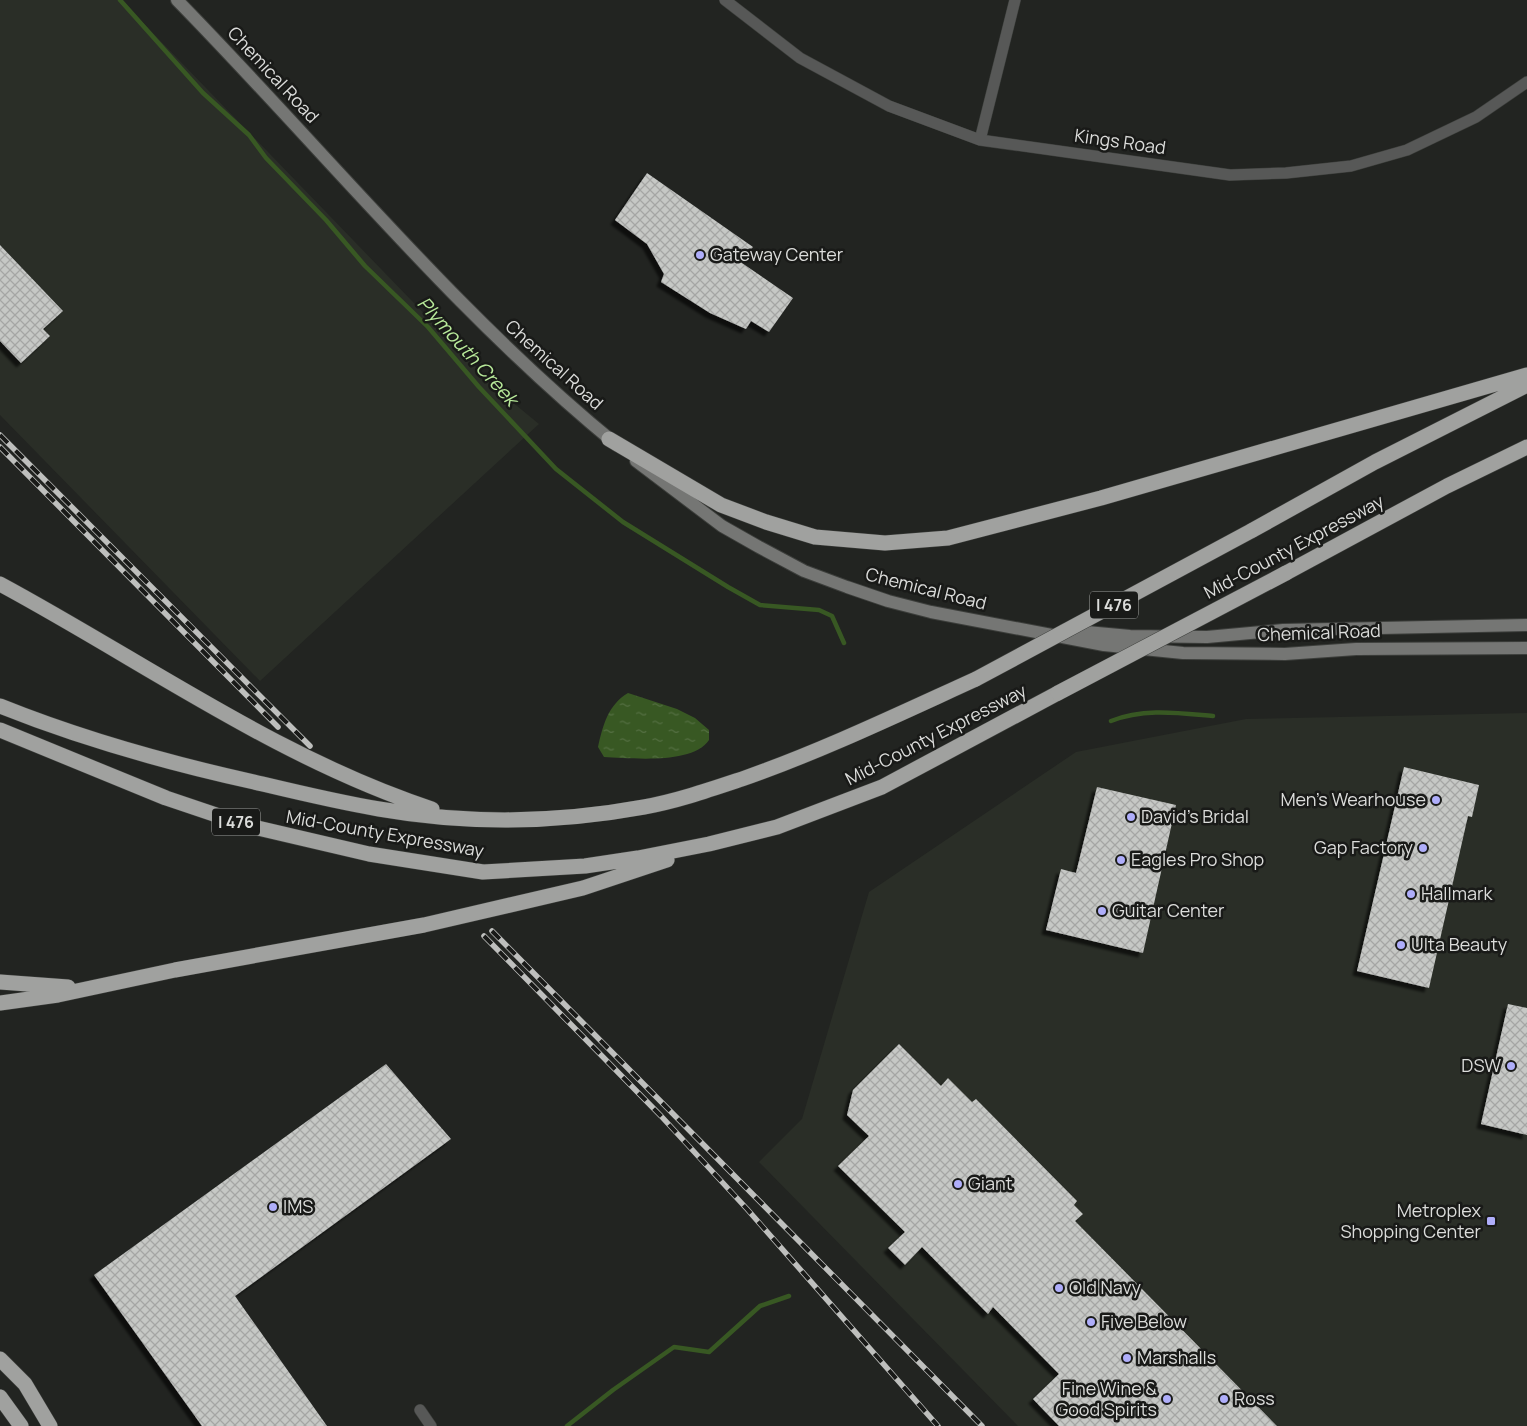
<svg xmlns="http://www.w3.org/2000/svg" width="1527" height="1426" viewBox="0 0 1527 1426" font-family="Manrope,sans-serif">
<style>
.built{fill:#2a2e27}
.water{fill:url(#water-ripples)}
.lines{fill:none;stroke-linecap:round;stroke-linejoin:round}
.stream{stroke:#385823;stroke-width:4.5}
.building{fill:url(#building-cross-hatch);filter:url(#shadow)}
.street-casing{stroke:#3c3e3b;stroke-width:12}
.secondary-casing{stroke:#3c3e3b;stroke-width:14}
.highway-casing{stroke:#3c3e3b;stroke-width:16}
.street{stroke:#575857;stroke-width:11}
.secondary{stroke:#757674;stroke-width:12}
.highway{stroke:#a0a19f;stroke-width:15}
.rail-casing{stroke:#bebfbd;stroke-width:5.5}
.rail{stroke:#191a18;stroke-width:4;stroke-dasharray:11;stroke-linecap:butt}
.highway-bridge-casing{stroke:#3c3e3b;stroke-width:16;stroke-linecap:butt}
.highway-bridge{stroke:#a0a19f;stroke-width:15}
.poi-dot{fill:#afaefa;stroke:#191a18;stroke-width:2}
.labels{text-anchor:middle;stroke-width:5;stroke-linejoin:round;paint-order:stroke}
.shield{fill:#191a18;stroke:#a1a2a0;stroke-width:1}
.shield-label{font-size:16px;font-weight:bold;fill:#dbdcda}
.street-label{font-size:18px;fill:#dbdcda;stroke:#191a18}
.poi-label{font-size:18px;fill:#dbdcda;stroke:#191a18;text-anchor:start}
.water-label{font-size:19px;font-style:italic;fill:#b9eb9b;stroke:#191a18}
</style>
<defs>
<pattern id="water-ripples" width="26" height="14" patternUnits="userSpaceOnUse" patternTransform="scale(1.25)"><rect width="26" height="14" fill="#385823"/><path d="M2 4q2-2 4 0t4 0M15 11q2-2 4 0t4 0" fill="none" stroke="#546f42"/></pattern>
<pattern id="building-cross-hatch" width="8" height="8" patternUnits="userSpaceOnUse" patternTransform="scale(1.25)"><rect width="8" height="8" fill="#c6c8c5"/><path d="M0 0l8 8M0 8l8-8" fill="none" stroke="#a5a6a4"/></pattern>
<filter id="shadow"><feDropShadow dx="-4.5" dy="4.5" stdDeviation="1" flood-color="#0009"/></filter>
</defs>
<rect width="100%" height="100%" fill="#222421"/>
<!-- built -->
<path class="built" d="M0,0h121l378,391 40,33 -279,257 -260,-266z
M1527,713v713h-509l-259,-264 43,-43 67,-227 207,-140 170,-33z"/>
<!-- water -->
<path class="water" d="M628,693l49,16 18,9 14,12v10c-17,25 -78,18 -105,17l-6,-10c5,-22 10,-42 30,-54z"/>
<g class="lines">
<!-- stream -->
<path class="stream" d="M120,0l83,93 46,42 17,23 60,62 39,46 63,61 51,60 77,82 67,53 105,65 32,18 59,5 13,6 12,27
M1111,721c33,-13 67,-8 102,-5
M567,1426l46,-36 61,-43 35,5 51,-46 29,-10"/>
</g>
<!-- building -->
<path class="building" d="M647,173l106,74 -11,16 51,35 -24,34 -18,-11 -5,8 -36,-16 -49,-31 3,-8 -17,-30 -32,-24z
M0,245l63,66 -20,18 7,7 -29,27 -21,-22z
M1404,767l75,18 -7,32 -4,-1 -39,172 -72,-17z
M1097,787l79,18 -33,148 -97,-23 15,-61 15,4z
M1508,1004l19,4v127l-46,-11z
M899,1044l42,42 7,-8 24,24 4,-3 101,102 -3,4 9,9 -8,7 202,205h-218l-26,-27 26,-25 -66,-67 -5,7 -66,-67 -17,18 -17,-17 17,-16 -67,-66 31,-30 -22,-21 6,-25z
M386,1064l65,75 -216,157 92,130h-125l-108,-151z"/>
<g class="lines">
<!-- street casing -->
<g class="street-casing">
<path id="street" d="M725,0l75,58 89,48 91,34 250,35 56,-2 65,-7 56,-16 69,-33 51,-35
M980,140l35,-140
M420,1410l11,16"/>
</g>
<!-- secondary casing -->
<g class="secondary-casing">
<path id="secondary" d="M177,0c146,149 278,313 440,445
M636,461l86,65 37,21 45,24 43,16 41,14 43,11 173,33 79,8 102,1 71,-5 171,-1
M1065,630l65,6 77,1 76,-7 244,-5"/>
</g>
<!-- highway casing -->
<g class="highway-casing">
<path id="highway" d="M609,439l112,66 45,17 49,15 70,6 63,-5 153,-40 426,-123
M1251,531l124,-69 152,-77
M1286,573l161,-87 80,-39
M0,584c143,77 277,174 432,225
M0,706c82,33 168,57 254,76 42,10 83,20 125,27 86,15 178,14 265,-2 33,-6 65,-17 98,-28 80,-28 157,-65 234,-100
M0,730l166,68 83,28 120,28 114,18 102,-6 53,-8 71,-14 68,-17 105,-40 176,-94
M0,982l68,5
M0,1003l58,-8 117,-25 249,-45 159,-37 84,-28
M0,1359l25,25 25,42
M0,1397l21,29"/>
</g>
<!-- street -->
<use href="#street" class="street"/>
<!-- secondary -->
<use href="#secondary" class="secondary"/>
<!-- highway -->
<use href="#highway" class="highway"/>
<!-- rail casing -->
<g class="rail-casing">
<path id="rail" d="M0,435l310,311
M0,447l278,280
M492,931l490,495
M484,936l177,180 86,93 191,217"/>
</g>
<!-- rail -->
<use href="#rail" class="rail"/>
<!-- highway-bridge casing -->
<g class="highway-bridge-casing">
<path id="highway-bridge" d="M976,679l275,-148
M1058,693l228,-120"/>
</g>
<!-- highway-bridge -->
<use href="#highway-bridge" class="highway-bridge"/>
</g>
<!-- markers -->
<g class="poi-dot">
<circle cx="700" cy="255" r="5"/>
<circle cx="1436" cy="800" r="5"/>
<circle cx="1131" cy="817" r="5"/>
<circle cx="1423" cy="848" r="5"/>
<circle cx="1121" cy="860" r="5"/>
<circle cx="1411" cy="894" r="5"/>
<circle cx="1102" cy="911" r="5"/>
<circle cx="1401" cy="945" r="5"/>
<circle cx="1511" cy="1066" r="5"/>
<circle cx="958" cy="1184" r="5"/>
<circle cx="273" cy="1207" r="5"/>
<rect x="1486" y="1216" width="10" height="10" rx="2.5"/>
<circle cx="1059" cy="1288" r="5"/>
<circle cx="1091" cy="1322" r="5"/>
<circle cx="1127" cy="1358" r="5"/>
<circle cx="1167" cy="1399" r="5"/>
<circle cx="1224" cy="1399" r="5"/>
</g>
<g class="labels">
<!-- shield labels -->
<g class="shield">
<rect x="1090" y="591.5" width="48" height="27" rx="4"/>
<rect x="212" y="808.5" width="48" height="27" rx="4"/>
</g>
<g class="shield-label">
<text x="1114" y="611">I 476</text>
<text x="236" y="828">I 476</text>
</g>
<!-- street labels -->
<g class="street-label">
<text transform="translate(273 75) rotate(47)" y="6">Chemical Road</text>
<text transform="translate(1120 142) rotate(8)" y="6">Kings Road</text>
<text transform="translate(554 365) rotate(42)" y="6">Chemical Road</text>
<text transform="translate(1294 547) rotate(-28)" y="6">Mid-County Expressway</text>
<text transform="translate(926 589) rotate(14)" y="6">Chemical Road</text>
<text transform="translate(1319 633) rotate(-2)" y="6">Chemical Road</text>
<text transform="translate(936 735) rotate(-27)" y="6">Mid-County Expressway</text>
<text transform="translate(385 834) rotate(10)" y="6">Mid-County Expressway</text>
</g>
<!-- poi labels -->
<g class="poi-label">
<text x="710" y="261">Gateway Center</text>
<text x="1426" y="806" text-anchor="end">Men's Wearhouse</text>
<text x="1141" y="823">David's Bridal</text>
<text x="1413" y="854" text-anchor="end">Gap Factory</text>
<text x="1131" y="866">Eagles Pro Shop</text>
<text x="1421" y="900">Hallmark</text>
<text x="1112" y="917">Guitar Center</text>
<text x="1411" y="951">Ulta Beauty</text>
<text x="1501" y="1072" text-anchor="end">DSW</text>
<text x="968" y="1190">Giant</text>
<text x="283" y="1213">IMS</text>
<text x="1481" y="1217" text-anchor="end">Metroplex<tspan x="1481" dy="21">Shopping Center</tspan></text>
<text x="1069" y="1294">Old Navy</text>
<text x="1101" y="1328">Five Below</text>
<text x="1137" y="1364">Marshalls</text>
<text x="1157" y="1395" text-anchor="end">Fine Wine &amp;<tspan x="1157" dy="21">Good Spirits</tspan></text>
<text x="1234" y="1405">Ross</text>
</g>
<!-- water labels -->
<g class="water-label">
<text transform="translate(468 351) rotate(48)" y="7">Plymouth Creek</text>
</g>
</g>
</svg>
